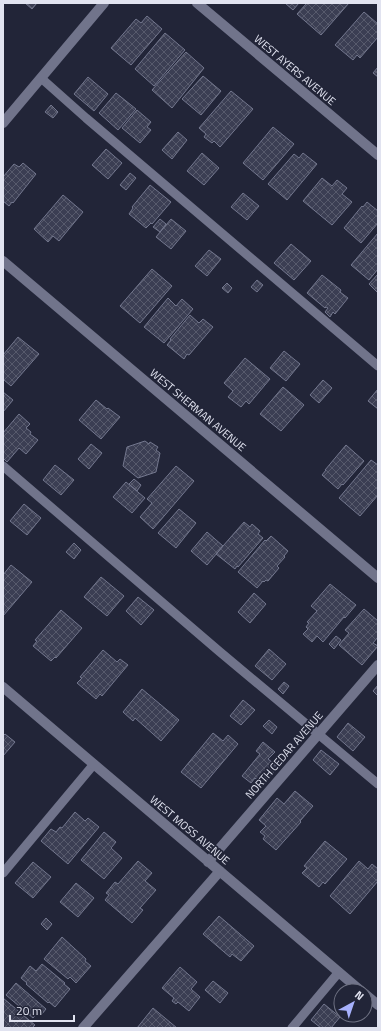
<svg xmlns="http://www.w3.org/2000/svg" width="381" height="1031" viewBox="0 0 381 1031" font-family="'Titillium Web',sans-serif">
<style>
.building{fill:url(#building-cross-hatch);stroke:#73778e}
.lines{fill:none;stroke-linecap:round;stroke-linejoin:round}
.lane{stroke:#71748b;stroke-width:9}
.street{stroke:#71748b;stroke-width:10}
.labels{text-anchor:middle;stroke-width:3.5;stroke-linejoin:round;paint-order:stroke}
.street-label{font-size:11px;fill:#e1e3f0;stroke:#222538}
</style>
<defs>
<pattern id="building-cross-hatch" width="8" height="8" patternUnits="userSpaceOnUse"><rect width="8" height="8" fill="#3b3e53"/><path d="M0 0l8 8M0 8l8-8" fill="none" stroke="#575a6c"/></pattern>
</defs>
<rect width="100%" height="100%" fill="#222538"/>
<!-- building -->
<path class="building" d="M25,3h12l-5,6z
M285,3h14l-6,7z
M307,3h42l-28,32 -24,-21z
M364,12l14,12v13l-18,21 -3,-3 -4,5 -18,-15z
M147,16l15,13 -31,36 -20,-17 25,-29 5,4z
M165,33l20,17 -31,36 -19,-17z
M186,52l18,16 -32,40 -20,-18z
M378,67v10l-5,-4z
M203,76l18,15 -20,24 -19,-16z
M88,77l20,17 -14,17 -20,-17z
M231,91l22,18 -33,38 -6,-6 -2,2 -8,-6 2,-3 -7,-6z
M116,93l20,16 -18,21 -19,-17z
M51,105l7,7 -5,6 -8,-6z
M137,110l14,12 -4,5 4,3 -11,13 -18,-15z
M273,127l21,17 -31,36 -20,-17z
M178,132l9,8 -15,19 -10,-9z
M106,149l16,14 -14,16 -16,-14z
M202,153l17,15 -15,17 -17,-14z
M303,153l14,11 -30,36 -19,-16 26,-30 5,4z
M23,163l13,11 -23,29 -1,-1 -3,4 -6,-5v-24l11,-13 5,3z
M130,173l6,5 -10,12 -6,-5z
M322,178l10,8 5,-6 10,8 -5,6 10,8 -20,23 -29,-24z
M150,185l21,17 -19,22 -1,-1 -5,5 -17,-14 4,-6 -1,-1z
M243,193l16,13 -12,14 -16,-13z
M63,195l20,17 -24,29 -6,-5 -5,6 -14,-13z
M367,202l11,9v12l-17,20 -17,-15 18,-22 1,1z
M160,219l6,5 -6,8 -7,-5z
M171,219l15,12 -15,18 -15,-12z
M378,233v36l-9,11 -18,-15z
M291,244l20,17 -17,19 -20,-17z
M209,250l12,9 -14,17 -12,-10z
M152,269l20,17 -32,37 -20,-17z
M378,274v19l-9,-9z
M322,275l19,15 -1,2 8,6 -13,16 -2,-2 -3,5 -5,-5 3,-4 -2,-1 -1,1 -18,-15z
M257,280l6,5 -6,7 -6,-5z
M227,283l5,5 -4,5 -6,-5z
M168,298l8,8 6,-7 11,10 -29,34 -20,-16z
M190,315l9,8 4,-4 10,8 -24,28 -2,-1 -3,5 -17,-14 4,-5 -1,-1z
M18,337l21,17 -28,32 -8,-7v-24z
M284,351l16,13 -14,17 -16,-13z
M245,358l25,21 -21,25 -3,-3 -5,6 -13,-10 5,-6 -9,-8z
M323,380l9,8 -13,15 -9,-8z
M283,387l21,18 -23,26 -21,-17z
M378,389v20l-10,-8z
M3,392l10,8 -10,12z
M96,400l11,9 1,-1 12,9 -19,22 -22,-19z
M19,414l11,10 -4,4 5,4 -1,2 8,6 -12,14 -7,-6 -12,14 -4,-4v-25z
M145,441l4,3 1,-2 8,5 -2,3 4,3 -4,19 -18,6 -15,-12 4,-19z
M91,444l11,9 -13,16 -11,-10z
M346,445l18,16 -21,24 -1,-1 -4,5 -16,-14 4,-5h-1z
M371,460l7,5v30l-18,21 -21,-18z
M55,465l19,15 -13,15 -18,-15z
M176,466l18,15 -41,48 -13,-12 12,-14 -5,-4z
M134,479l7,6 -4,6 -8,-7z
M126,482l19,16 -13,15 -19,-16z
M24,504l17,14 -14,17 -17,-14z
M179,509l17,14 -20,25 -18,-15z
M244,522l6,5 2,-3 8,7 -2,3 5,4 -25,29 -1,-1 -2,3 -19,-15z
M207,532l16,14 -16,19 -16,-14z
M271,536l17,15 -4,5 1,1 -8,9 2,2 -11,13 -2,-1 -2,2 -1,-1 -6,7 -19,-16 27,-32 1,1z
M74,543l7,7 -7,9 -8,-7z
M11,565l21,17 -29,34v-41z
M101,577l23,19 -17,20 -23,-19z
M330,584l26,21 -11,13 -1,-1 -21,25 -6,-6 -5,6 -9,-8 5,-5 -2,-2 3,-4 -2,-1 10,-11 -6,-5z
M254,593l12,11 -16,19 -12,-11z
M138,597l16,13 -13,15 -15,-14z
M364,609l14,12v16l-5,6 5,3 -16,19 -23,-20 10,-12 -4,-3z
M61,610l21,18 -26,30 -1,-1 -4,4 -18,-15 4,-5 -2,-1z
M336,636l5,4 -7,9 -5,-5z
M269,649l17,15 -14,16 -17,-14z
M103,650l14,12 3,-3 8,6 -26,31 -2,-2 -4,5 -19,-16 5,-5 -2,-1z
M284,682l5,4 -6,8 -5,-5z
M378,685v11l-5,-5z
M142,689l37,31 -18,21 -26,-23 -2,3 -10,-9z
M243,700l12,10 -14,15 -11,-9z
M269,720l8,7 -5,7 -9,-8z
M348,723l17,14 -12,14 -16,-14z
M213,733l10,8 5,-6 10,9 -37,44 -20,-16z
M5,734l10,8 -12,14v-20z
M263,742l12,10 -7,7 10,8 -15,18 -8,-7 -4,5 -9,-7 18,-22 -4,-3z
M321,750l18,14 -9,11 -17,-15z
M295,791l18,15 -13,15 1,1 -25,28 -13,-11 2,-3 -5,-4 6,-6 -7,-6 18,-22 7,6z
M75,812l10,9 3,-3 11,9 -31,37 -27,-23 10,-12 5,3 4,-5 2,1z
M104,832l12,10 -5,6 11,10 -18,21 -23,-19z
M325,841l22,18 -22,25 -2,-2 -4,5 -17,-14 5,-5 -3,-2z
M138,861l14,12 -7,8 11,9 -16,18 3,2 -11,13 -27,-23 4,-5 -3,-2 9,-11 3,2z
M359,861l9,8 4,-5 6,5v12l-28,33 -20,-18z
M33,862l18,15 -18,21 -18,-15z
M76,883l18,15 -16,19 -18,-15z
M219,916l35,30 -13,15 -9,-7 -2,3 -27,-23z
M46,918l6,6 -5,6 -6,-6z
M62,937l24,22 -1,2 6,5 -15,17 -6,-6 -2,2 -24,-20z
M42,964l23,19 -1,1 6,5 -15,18 -6,-5 -1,1 -22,-19 1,-1 -6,-5 9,-12 6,5z
M180,967l17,15 -6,7 9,8 -11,14 -11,-9 -2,2 -4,-3 2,-3 -12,-10z
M213,981l15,12 -8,10 -15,-13z
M16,983l30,26 -4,5 -3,-2 -6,6 -27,-23z
M3,998l32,27 -3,3h-29z
M324,1004l16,13 -9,11h-10l-10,-8z
M153,1008l24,20h-40z"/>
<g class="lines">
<!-- lane -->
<path class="lane" d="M41,78l45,40 292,248
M3,466l217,186 158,132
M3,873l91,-109
M292,1028l47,-56"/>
<!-- street -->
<path class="street" d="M197,3l181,152
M3,123l101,-120
M3,261l375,317
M3,687l358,304
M208,862l170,-197
M365,994l13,11
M83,1028l137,-157"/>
</g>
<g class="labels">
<!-- street labels -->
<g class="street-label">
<text transform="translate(295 70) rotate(40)" y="4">WEST AYERS AVENUE</text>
<text transform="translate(198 410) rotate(40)" y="4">WEST SHERMAN AVENUE</text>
<text transform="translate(284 755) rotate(-49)" y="4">NORTH CEDAR AVENUE</text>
<text transform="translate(190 830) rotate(40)" y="4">WEST MOSS AVENUE</text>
</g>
</g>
<!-- border -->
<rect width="381" height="1031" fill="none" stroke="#e1e3f0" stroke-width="8"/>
<!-- north arrow -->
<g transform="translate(353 1003) rotate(40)"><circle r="19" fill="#222538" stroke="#6e7182"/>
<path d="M0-3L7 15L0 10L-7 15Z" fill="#a7b1fc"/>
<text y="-6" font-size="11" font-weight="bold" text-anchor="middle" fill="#e1e3f0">N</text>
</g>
<!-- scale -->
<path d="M10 1015v6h64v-6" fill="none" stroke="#e1e3f0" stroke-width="2"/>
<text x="16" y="1015" font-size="12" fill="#e1e3f0" stroke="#222538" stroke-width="3" paint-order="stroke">20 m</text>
</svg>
